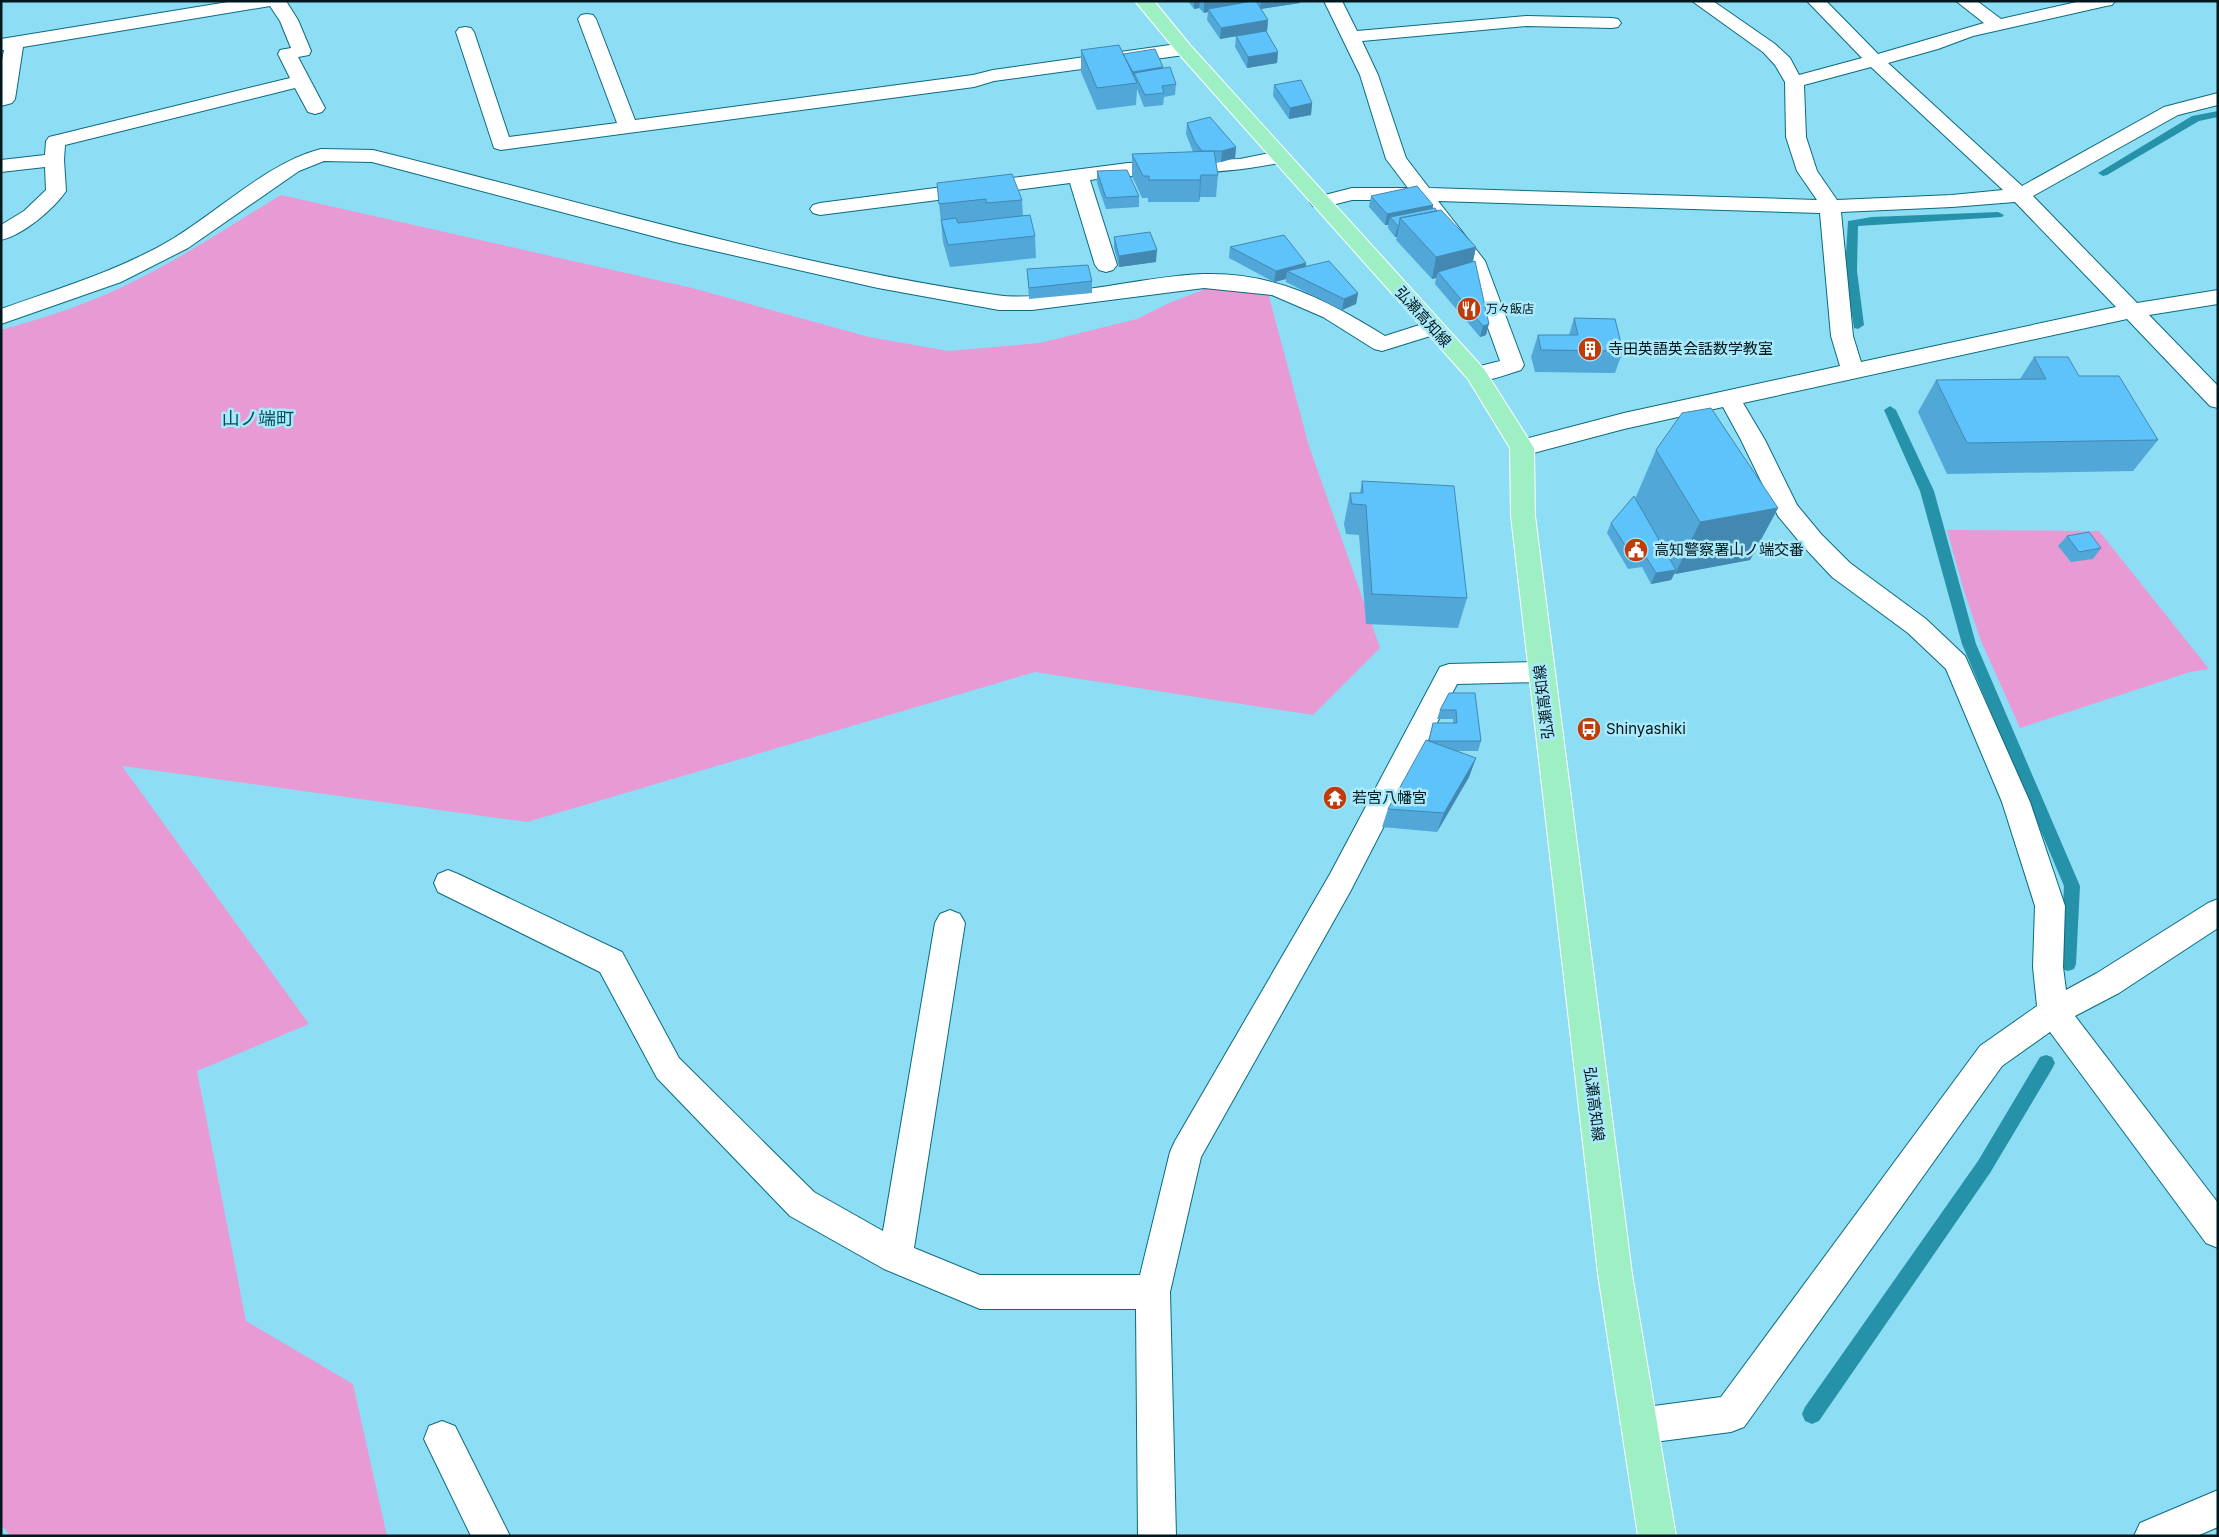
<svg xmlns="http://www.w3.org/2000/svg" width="2219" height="1537" viewBox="0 0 2219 1537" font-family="Inter,'Noto Sans JP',sans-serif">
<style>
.green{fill:#e89ad4}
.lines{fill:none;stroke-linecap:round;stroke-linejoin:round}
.stream{fill:#2692aa;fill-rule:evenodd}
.minor-casing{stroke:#0a6b7e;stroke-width:2}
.major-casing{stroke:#fff;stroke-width:2}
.minor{fill:#fff;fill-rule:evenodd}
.major{fill:#9ef0c4;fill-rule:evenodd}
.wall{fill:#51a7d8}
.shaded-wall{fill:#4288b0}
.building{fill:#5ec2fb;stroke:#4288b0}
.labels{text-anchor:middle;stroke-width:5;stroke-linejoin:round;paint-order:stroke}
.far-poi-label{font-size:12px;fill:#00171d;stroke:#aae9fa;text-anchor:start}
.street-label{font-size:15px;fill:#00171d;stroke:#aae9fa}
.poi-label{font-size:15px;fill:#00171d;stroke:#aae9fa;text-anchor:start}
.quarter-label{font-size:18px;fill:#074f5d;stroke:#aae9fa}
</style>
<rect width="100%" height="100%" fill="#8ddef4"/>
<!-- green -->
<path class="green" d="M281,195l411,93 177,49 79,14 92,-8 97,-24 32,-16 42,-16 57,6 41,153 71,202 -67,67 -278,-43 -508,150 -405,-56 187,258 -112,47 49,250 107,63 34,152h-376l-10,-11v-1195c40,-11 81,-24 119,-42 56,-26 108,-61 161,-93z
M1947,530l152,1 110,138 -19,3 -170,56 -39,-87 -17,-50z"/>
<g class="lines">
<!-- stream -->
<path class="stream" d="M2218,111v6l-19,4 -92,54 -4,1 -5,-3 94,-57z
M1998,212l6,3 -2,2 -144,9 -1,45 7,54 -6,4 -4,-1 -9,-57 3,-50 24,-4z
M1890,406l6,4 38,81 42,153 104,242 -4,78 -2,5 -6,2 -6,-2 -2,-5 4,-78 -102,-242 -42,-153 -36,-81z
M2046,1055l6,2 3,6 -3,6 -62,104 -171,248 -7,3 -7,-3 -3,-7 3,-7 173,-246 62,-104z"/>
<!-- minor casing -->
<g class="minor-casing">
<path id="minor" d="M234,1h52l12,19 13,31 -2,4 -11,2 27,51 -3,4 -7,2 -7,-2 -13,-24 -230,57 -1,15 2,31c-12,18 -43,44 -65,49v-15l23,-14 22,-21 -1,-23 -44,5v-12l44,-5 1,-14 3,-4 241,-59 -12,-24 2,-4 11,-2 -11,-27 -10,-15 -247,41 -8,52 -3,4 -11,3v-41l3,-15h-3v-11z
M1324,1h18l15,30 170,-15 85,2 6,1 3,4 -3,4 -6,1 -85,-2 -165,15 16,34 28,83 23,30 388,12 -20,-29 -11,-34 -1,-55 -10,-17 -12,-13 -71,-51h21l62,43 15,14 9,17 63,-17 -55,-57h19l52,53 106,-31 -28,-22h21l24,18 80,-18h34l-3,4 -6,1 -133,30 -35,13 -50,14 134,123 142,-79 54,-14v12l-40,10 -145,81 104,107 81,-13v14l-69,11 69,71v22l-8,-2 -83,-87 -384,84 22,37 32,65 24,29 29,29 76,56 39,37 65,146 35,104 -2,61 3,23 31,-17 111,-70 10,-4v29l-99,65 -44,23 143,187v45l-12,-5 -156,-211 -48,34 -258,361 -13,5 -92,12 -13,-5 -5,-13 5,-13 13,-5 82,-11 259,-351 57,-40 -4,-39 2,-61 -33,-104 -56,-133 -38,-36 -76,-56 -29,-31 -25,-30 -37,-76 -18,-33 -99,22 -102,27 -8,-2 -4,-6 4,-6 110,-29 216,-47 -9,-30 -11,-123 -382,-12 47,60 39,104 -3,5c-16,5 -37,14 -53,9l-3,-5 3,-5 32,-8 -36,-99 -47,-62h-65l-32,8 -7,-2 -3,-4 3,-4 39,-10h56l-22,-29 -26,-84zM1871,67l132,123 -51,5 -115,5 -20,-29 -11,-34 -2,-52zM2015,202l101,105 -255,55 -8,-26 -12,-124 111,-5z
M587,14l6,1 3,4 39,101 338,-45 20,-5 191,-27 6,2 3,4 -3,4 -6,2 -190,26 -20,6 -473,63 -7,-2 -38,-116 3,-4 6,-1 6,1 3,4 35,105 108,-14 -39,-104 3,-4z
M321,149l52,1c207,51 411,114 623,145 32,5 67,-3 99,-7 36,-5 73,-13 109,-14 70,-2 123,26 181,62l47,-15 8,2 3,5 -3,5 -58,18 -8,-2 -51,-32 -51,-22 -68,-7 -172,22h-33l-121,-22 -203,-46 -303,-80 -48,-1 -25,10 -111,77 -67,34 -120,42v-15c59,-21 120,-39 173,-71 46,-28 95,-76 147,-89z
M1280,151l7,2 3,4 -3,4c-65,16 -132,10 -197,19l27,85 -4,5 -7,2 -7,-2 -4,-5 -25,-82 -250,32 -7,-2 -3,-4 3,-4 7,-2 308,-40 112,-4z
M1541,662l9,3 4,7 -4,7 -9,3 -84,2 -107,208 -149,265 -31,135 6,244h-38l-2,-227h-156l-96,-40 -94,-53 -133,-138 -57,-106 -162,-80 -4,-9 4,-9 10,-4 10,4 164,78 57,106 135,134 69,39 52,-308 5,-9 10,-4 10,4 5,9 -51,325 66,27h160l30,-123 5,-11 155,-267 110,-207 9,-3z
M442,1421l13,5 55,110h-39l-47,-97 5,-13z
M2218,1490v37l-21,9h-63l6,-13z"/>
</g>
<!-- major casing -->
<g class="major-casing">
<path id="major" d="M1135,1h19l36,44 294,324 50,79 1,68 97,758 44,262h-38l-40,-262 -87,-758 -1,-68 -42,-69 -290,-326z"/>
</g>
<!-- minor -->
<use href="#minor" class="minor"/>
<!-- major -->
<use href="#major" class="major"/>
</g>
<!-- wall -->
<path class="wall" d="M1188,1h112v2l-39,6 7,11 -1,11h-1l12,21 -1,11 -30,5 -12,-21 1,-11 -16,3 -13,-19 1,-8 -4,1 -5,-5 -5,1z
M1081,50l42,4 40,13v2l13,15 -1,11 -11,2 -1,8 -19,2 -7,-18 -1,16 -39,5 -16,-38z
M1274,85l38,18 -1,12 -22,4 -16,-23z
M1187,123l49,24 -1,11 -14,4 -5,1 2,12 -2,22h-16l-1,5h-51v-4h-6l-10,-22v-22l61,-2 -7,-18z
M1097,171l42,25v11l-33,2 -9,-26z
M937,183l85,17 1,16 12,20 1,22 -86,9 -7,-25z
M1371,196l62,9v3l43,39 -3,15 13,73 -6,2 -45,-53 1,-6 -4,1 -36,-39 1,-3h-2l-7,-9v-3h-3l-16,-18z
M1114,237l42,25 -37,5 -5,-19z
M1230,247l76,16v3l52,27 -2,11 -14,6 -56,-28v-3l-12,3 -45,-24z
M1027,269l65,12v12l-63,6z
M1574,318l49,33 -8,22 -80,-1 -4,-15 7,-22h31z
M2034,357l45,19 79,64 -25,31 -186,3 -29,-62 18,-32 84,-1z
M1656,450l122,58 -28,52 -75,14v-1l-4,7 -20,4 -9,-17 -14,2 -21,-36 4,-10 24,-24z
M1362,481l105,117 -9,30 -92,-4 -7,-89 -13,-1 -2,-10 6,-31h10z
M2067,536l34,12 -8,11 -22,3 -13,-16z
M1449,693l32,48 -3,10h-21l19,7 -7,19 -32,55 -55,-5 6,-18 40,-68 5,-18h20v-4h-16l3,-9z"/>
<!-- shaded-wall -->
<path class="shaded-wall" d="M1194,1h6l-1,7 -5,1z
M1204,1h49l-45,8v3l-4,1z
M1261,1h39v2l-40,6z
M1268,20l-1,11 -47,8 1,-11z
M1278,52l-1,11 -30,5 1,-11z
M1163,67l-1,11 -28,-5v10h-1v-11z
M1312,103l-1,12 -22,4 1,-11z
M1236,147l-1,11 -14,4 1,-11z
M1201,175l-1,22 -1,5 1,-22z
M1433,205l-2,12 -31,1 -10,-1 -2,8h-3l2,-11z
M1398,226h1l-2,11h-2z
M1476,247l-5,22 -33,3 -2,6 -4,1 4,-22z
M1157,250l-1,12 -37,5v-11z
M1306,263l-1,12 -18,-4 -1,8 -12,3 2,-11z
M1358,293l-2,11 -14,6 2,-11z
M1489,324l-3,11 -6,2 3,-11z
M1778,508l-28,52 -75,14 25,-52z
M1676,570l-5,10 -20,4 5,-11z
M1476,758l-7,19 -32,55 7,-19z"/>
<!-- building -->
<path class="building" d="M1253,1h3l12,19 -47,8 -13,-19z
M1266,31l12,21 -30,5 -12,-21z
M1119,45l18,38 -40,5 -16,-38z
M1155,49l8,18 -30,5 -10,-18z
M1170,67l6,17 -14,2 2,7 -19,2 -11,-22z
M1301,80l11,23 -22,5 -16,-23z
M1210,117l26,30 -14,4h-20l-7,-9 -8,-19z
M1214,151l4,24h-17l-1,5h-51v-4h-6l-11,-22z
M1127,170l12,26 -33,2 -9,-27z
M1012,174l10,26 -36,3v-4l-47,5 -2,-21z
M1417,186l16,19 -46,9 -16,-18z
M1435,208l2,3 -37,7 -1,8h-1l-8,-9z
M1441,210l35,37 -40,10 -36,-39z
M1030,215l5,21 -87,9 -7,-25 15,-2 2,5z
M1150,232l7,18 -38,6 -5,-19z
M1284,235l22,28 -30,8 -46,-24z
M1329,261l29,32 -14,6 -57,-28z
M1475,261l14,63 -6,2 -45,-54z
M1088,265l4,16 -63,7 -2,-19z
M1574,318l41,1 8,32 -82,-1 -3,-15h40z
M2034,357h34l11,19h40l39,64 -191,3 -31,-63 110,-1z
M1711,408l67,100 -78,14 -44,-72 26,-37z
M1362,481l92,5 13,112 -95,-4 -6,-89 -14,-1 -2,-11h13z
M1634,496l42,74 -20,3 -10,-16 -13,1 -22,-35z
M2089,532l12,16 -22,4 -12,-16z
M1449,693h26l6,48h-52l4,-18h24l-1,-13h-16z
M1426,740l50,18 -32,55 -56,-4z"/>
<!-- icons -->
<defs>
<g id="restaurant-disc" transform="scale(1.25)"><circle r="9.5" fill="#c23a08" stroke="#aae9fa"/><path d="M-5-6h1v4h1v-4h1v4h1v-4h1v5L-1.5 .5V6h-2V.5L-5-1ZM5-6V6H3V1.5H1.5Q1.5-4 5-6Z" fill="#fff"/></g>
<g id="building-disc" transform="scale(1.25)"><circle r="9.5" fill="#c23a08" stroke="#aae9fa"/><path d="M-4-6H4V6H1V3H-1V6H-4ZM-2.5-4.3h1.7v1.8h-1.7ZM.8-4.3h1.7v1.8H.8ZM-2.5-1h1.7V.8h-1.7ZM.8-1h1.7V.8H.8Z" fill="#fff"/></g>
<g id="civic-disc" transform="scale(1.25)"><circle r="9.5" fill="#c23a08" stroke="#aae9fa"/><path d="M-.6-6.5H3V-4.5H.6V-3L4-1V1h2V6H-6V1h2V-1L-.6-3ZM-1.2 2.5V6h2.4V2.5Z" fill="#fff"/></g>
<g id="bus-disc" transform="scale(1.25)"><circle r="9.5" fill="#c23a08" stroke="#aae9fa"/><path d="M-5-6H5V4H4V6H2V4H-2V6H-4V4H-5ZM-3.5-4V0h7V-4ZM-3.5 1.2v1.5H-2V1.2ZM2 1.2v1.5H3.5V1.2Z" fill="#fff"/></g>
<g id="temple-disc" transform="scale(1.25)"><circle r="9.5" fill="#c23a08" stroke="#aae9fa"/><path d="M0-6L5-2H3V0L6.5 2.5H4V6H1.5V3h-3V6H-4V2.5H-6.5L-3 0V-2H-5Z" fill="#fff"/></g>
</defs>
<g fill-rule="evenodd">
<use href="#restaurant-disc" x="1469" y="309"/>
<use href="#building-disc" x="1590" y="349"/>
<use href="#civic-disc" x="1636" y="550"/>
<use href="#bus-disc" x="1589" y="729"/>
<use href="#temple-disc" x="1335" y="798"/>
</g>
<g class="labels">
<!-- far-poi labels -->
<g class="far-poi-label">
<text x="1486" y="313">万々飯店</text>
</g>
<!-- street labels -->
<g class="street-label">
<text transform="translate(1423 317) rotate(48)" y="5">弘瀬高知線</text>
<text transform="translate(1544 702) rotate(-97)" y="5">弘瀬高知線</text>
<text transform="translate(1594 1104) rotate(83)" y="5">弘瀬高知線</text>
</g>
<!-- poi labels -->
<g class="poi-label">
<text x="1608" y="354">寺田英語英会話数学教室</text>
<text x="1654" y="555">高知警察署山ノ端交番</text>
<text x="1606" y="734">Shinyashiki</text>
<text x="1352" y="803">若宮八幡宮</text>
</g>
<!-- quarter labels -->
<g class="quarter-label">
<text x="258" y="425">山ノ端町</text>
</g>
</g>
<!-- border -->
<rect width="2219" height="1537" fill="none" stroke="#00171d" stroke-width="5"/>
</svg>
